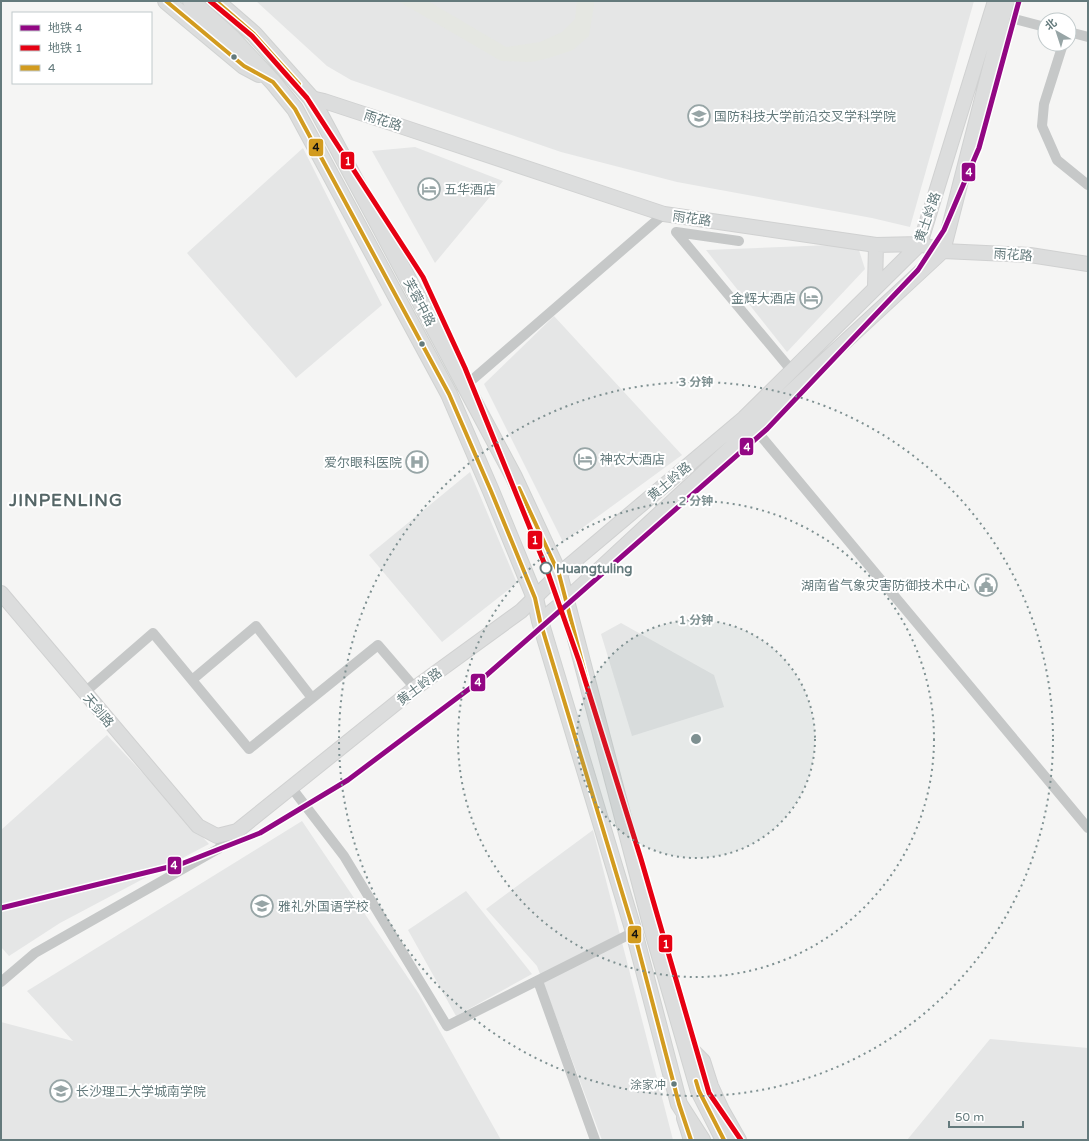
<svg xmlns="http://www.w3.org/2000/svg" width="1089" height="1141" viewBox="0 0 1089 1141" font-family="'Varela Round','Noto Sans SC',sans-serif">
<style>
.built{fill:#e5e6e6}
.green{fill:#e5e7e2}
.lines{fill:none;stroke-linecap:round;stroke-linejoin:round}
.secondary-casing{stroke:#d0d1d1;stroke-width:16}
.primary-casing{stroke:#d0d2d1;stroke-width:18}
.street{stroke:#c6c8c8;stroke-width:10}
.secondary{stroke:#dcdddd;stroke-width:14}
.primary{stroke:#dcdddd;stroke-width:16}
.bus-1-casing{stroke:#fff;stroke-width:7}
.bus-1{stroke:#d29b1f;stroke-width:4}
.metro-1-casing{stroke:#fff;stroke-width:8}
.metro-2-casing{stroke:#fff;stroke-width:8}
.metro-1{stroke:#920783;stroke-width:5}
.metro-2{stroke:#e60012;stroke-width:5}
.ring{fill:none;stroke:#7e9091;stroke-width:2;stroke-dasharray:2 4}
.bus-dot{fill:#647a7c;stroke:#fff;stroke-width:1.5}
.stop-dot{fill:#fff;stroke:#647a7c;stroke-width:2}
.labels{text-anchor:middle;stroke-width:4;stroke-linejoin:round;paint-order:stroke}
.bus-label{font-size:12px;fill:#647a7c;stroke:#fff;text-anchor:end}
.poi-label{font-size:13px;fill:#647a7c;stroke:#fff;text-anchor:start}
.street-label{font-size:13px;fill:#647a7c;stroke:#fff}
.stop-label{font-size:13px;font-weight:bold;fill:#647a7c;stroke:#fff;text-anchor:start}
.district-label{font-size:17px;font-weight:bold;letter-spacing:1px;fill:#556667;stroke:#fff}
.centre{fill:#7e9091;stroke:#fff;stroke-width:2}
.ring-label{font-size:12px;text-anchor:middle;font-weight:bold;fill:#7e9091;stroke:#fff;stroke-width:4;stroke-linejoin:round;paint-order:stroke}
.line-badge{stroke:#fff;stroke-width:1.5}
.badge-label{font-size:11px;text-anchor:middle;font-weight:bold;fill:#fff}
.pale-badge-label{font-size:11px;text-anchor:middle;font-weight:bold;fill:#111}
</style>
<rect width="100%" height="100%" fill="#f5f5f4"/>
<!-- built -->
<path class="built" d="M256,1h718l-64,226 -38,-9 -195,-36 -116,-30 -210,-72 -24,-14z
M415,147l88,34 -68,82 -63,-112z
M303,148l79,157 -86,73 -109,-125z
M857,244l8,25 -78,83 -81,-102z
M554,316l128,139 -119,87 -79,-158z
M470,472l47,111 -75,59 -73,-87z
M621,623l93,52 10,32 -92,29 -31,-102z
M107,735l102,109 -149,79 -51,33 -8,-9v-117z
M302,821l117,173 82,146h-500v-118l72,19 -46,-50z
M593,830l80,310h-71l-65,-174 -51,-57z
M466,891l66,83 -76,42 -48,-86z
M990,1039l98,9v92h-181z"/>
<!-- green -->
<path class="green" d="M398,1h30l78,46 34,-5 22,-10 13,-13 2,-18h17v4l-5,31 -16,14 -24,8 -17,4 -31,-1z"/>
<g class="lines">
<!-- secondary casing -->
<g class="secondary-casing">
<path id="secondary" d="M311,98l13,3 64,21 276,92 212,31 44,-1 23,7 87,4 58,9
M875,287l1,-42
M1,593l197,233 19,10 20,-5 178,-143 106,-77 38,-37 185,-156 176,-174 75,-243
M540,621l26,-21 377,-349 64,-250
M685,1043l18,18 8,25 11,24 17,30
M684,1118l7,22"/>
</g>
<!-- primary casing -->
<g class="primary-casing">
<path id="primary" d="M166,1l78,65 15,8
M191,1l41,37 41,44 22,27 154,285 42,97 44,107 5,23 94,311 45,172 23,36
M216,1l38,33 57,64 203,379 45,97 93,354 47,163 25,49"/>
</g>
<!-- street -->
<path class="street" d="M1003,16l42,11
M1069,32l19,5
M1063,44l-19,60 -2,22 15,34 31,25
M739,241l-63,-9 116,139
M465,386l199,-172
M750,423l338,405
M192,680l64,-54 56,72
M85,692l68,-59 96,116 129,-104 37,43
M291,787l53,69 103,170 187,-94
M538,981l57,159
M1,982l34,-29 183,-104 19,-18"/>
<!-- secondary -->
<use href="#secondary" class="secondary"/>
<!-- primary -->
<use href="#primary" class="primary"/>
<!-- bus-1 casing -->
<g class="bus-1-casing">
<path id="bus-1" d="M166,1l78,65 29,16 22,27 154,285 42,97 44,107 5,23 94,311 45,172 12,36
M216,1l38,33 45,50
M519,488l40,86 28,107
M696,1081l3,10 25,49"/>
</g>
<!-- bus-1 -->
<use href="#bus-1" class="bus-1"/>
<!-- metro-1 casing -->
<g class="metro-1-casing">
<path id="metro-1" d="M1,908l180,-44 79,-31 88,-53 133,-100 286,-251 151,-159 26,-40 35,-82 40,-147"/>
</g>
<!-- metro-2 casing -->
<g class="metro-2-casing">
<path id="metro-2" d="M210,1l42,35 55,62 116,179 42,91 82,202 32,91 62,198 68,234 32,47"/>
</g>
<!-- metro-1 -->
<use href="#metro-1" class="metro-1"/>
<!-- metro-2 -->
<use href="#metro-2" class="metro-2"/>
</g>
<!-- distance rings -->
<circle cx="696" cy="739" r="119" fill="#7e9091" fill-opacity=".12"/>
<g class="ring">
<circle cx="696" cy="739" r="119"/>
<circle cx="696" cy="739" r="238"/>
<circle cx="696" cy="739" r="357"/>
</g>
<!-- icons -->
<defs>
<g id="university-ring" transform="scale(1.15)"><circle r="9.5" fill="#fff" stroke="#97a5a6" stroke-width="1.5"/><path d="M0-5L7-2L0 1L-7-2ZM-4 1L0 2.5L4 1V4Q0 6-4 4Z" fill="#97a5a6"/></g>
<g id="hotel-ring" transform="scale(1.15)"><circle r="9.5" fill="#fff" stroke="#97a5a6" stroke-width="1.5"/><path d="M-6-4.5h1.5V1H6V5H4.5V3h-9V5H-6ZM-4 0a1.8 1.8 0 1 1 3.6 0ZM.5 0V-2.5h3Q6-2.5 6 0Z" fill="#97a5a6"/></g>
<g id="hospital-ring" transform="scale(1.15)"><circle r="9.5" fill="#fff" stroke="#97a5a6" stroke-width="1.5"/><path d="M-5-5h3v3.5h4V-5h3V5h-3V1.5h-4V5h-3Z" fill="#97a5a6"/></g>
<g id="civic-ring" transform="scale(1.15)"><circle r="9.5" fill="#fff" stroke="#97a5a6" stroke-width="1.5"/><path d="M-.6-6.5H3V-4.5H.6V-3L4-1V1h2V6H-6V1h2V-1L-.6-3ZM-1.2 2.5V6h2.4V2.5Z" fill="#97a5a6"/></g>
<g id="school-ring" transform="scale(1.15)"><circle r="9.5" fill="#fff" stroke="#97a5a6" stroke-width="1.5"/><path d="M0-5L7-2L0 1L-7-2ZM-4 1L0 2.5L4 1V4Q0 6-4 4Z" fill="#97a5a6"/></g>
</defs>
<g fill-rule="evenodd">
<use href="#university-ring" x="699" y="116"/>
<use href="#hotel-ring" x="429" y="189"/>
<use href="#hotel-ring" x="811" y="298"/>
<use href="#hotel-ring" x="585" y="459"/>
<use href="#hospital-ring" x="417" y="462"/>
<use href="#civic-ring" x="986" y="585"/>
<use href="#school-ring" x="262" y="906"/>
<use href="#university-ring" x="61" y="1091"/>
</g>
<!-- markers -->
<g class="bus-dot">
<circle cx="234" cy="57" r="3.5"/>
<circle cx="422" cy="344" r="3.5"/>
<circle cx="674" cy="1084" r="3.5"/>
</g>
<circle class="stop-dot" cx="546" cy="568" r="5.5"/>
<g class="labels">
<!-- bus labels -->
<g class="bus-label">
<text x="666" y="1089">涂家冲</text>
</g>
<!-- poi labels -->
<g class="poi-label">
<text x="714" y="121">国防科技大学前沿交叉学科学院</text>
<text x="444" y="194">五华酒店</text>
<text x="796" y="303" text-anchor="end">金辉大酒店</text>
<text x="600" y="464">神农大酒店</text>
<text x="402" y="467" text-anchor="end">爱尔眼科医院</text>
<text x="970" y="590" text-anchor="end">湖南省气象灾害防御技术中心</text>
<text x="278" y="911">雅礼外国语学校</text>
<text x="76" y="1096">长沙理工大学城南学院</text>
</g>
<!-- street labels -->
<g class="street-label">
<text transform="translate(383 120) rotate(18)" y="5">雨花路</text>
<text transform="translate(927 217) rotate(-71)" y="5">黄土岭路</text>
<text transform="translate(692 218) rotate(8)" y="5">雨花路</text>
<text transform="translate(1013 254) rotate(4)" y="5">雨花路</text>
<text transform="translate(420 302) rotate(62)" y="5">芙蓉中路</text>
<text transform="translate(669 481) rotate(-40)" y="5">黄土岭路</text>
<text transform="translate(419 686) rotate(-37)" y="5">黄土岭路</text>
<text transform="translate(99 710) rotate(50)" y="5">天剑路</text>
</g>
<!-- stop labels -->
<g class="stop-label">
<text x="556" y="573">Huangtuling</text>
</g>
<!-- district labels -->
<g class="district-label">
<text x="66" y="506">JINPENLING</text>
</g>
</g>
<circle cx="696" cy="739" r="6" class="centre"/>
<g class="ring-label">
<text x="696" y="386">3 分钟</text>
<text x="696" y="505">2 分钟</text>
<text x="696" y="624">1 分钟</text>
</g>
<g class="line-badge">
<rect x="308" y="138" width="16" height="19" rx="4" fill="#d29b1f"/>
<rect x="340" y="151" width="15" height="19" rx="4" fill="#e60012"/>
<rect x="961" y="162" width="15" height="20" rx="4" fill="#920783"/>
<rect x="739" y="437" width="15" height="19" rx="4" fill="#920783"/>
<rect x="527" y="530" width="16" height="20" rx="4" fill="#e60012"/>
<rect x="470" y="673" width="16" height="19" rx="4" fill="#920783"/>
<rect x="167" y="856" width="15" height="19" rx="4" fill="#920783"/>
<rect x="627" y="925" width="15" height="19" rx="4" fill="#d29b1f"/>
<rect x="658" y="934" width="15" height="19" rx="4" fill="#e60012"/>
</g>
<g class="badge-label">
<text x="348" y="165">1</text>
<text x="969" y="176">4</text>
<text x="747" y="451">4</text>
<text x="535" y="544">1</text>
<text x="478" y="686">4</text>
<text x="174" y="869">4</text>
<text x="666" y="948">1</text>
</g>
<g class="pale-badge-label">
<text x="316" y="151">4</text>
<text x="635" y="938">4</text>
</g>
<!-- border -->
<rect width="1089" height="1141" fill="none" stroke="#647a7c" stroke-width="4"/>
<!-- legend -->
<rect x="12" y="12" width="140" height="72" fill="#ffffff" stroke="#c1cacb"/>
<rect x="20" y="25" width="20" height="6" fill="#920783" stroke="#c1cacb"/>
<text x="48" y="32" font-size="12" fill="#647a7c">地铁 4</text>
<rect x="20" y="45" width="20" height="6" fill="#e60012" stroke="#c1cacb"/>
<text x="48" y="52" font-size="12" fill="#647a7c">地铁 1</text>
<rect x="20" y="65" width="20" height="6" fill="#d29b1f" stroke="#c1cacb"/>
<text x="48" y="72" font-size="12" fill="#647a7c">4</text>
<!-- north arrow -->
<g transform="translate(1057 32) rotate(321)"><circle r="19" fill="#ffffff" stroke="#c1cacb"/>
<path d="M0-3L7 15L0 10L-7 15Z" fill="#97a5a6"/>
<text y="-6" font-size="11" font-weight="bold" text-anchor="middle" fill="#647a7c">北</text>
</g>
<!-- scale -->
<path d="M949 1121v6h74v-6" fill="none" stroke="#647a7c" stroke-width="2"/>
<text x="955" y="1121" font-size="12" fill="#647a7c" stroke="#ffffff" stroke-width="3" paint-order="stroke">50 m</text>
</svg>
